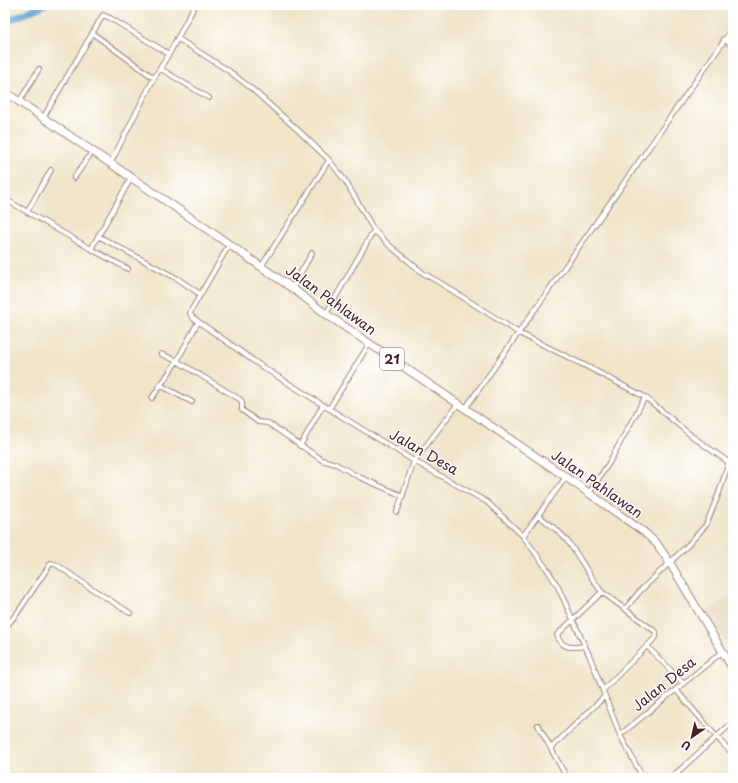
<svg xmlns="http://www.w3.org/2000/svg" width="738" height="783" viewBox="0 0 738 783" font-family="'Playpen Sans',sans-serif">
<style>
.built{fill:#e4d6b7}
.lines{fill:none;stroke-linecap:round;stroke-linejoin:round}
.river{stroke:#60a7d7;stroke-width:7}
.minor-casing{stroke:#9d827a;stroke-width:6}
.trunk-casing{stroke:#9d827a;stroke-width:9}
.minor{stroke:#fff;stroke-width:4}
.trunk{stroke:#fff;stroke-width:7}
.labels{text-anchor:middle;stroke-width:3;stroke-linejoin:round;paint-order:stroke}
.shield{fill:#fff;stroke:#80626b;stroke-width:1}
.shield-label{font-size:13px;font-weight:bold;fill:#4a1f2b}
.street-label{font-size:14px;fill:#4a1f2b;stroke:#fff}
</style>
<rect width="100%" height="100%" fill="#fff"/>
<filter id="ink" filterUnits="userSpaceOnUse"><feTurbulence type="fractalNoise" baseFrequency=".025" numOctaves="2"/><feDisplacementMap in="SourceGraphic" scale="8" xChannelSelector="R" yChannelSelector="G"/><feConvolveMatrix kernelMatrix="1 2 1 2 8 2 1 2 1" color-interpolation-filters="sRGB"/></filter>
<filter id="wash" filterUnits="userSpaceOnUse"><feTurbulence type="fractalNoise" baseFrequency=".012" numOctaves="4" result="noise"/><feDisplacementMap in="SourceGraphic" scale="16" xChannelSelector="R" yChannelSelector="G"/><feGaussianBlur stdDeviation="0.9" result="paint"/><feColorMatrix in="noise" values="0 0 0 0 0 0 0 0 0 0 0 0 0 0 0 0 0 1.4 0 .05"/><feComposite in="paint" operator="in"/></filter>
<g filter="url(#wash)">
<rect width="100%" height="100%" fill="#f0e5c9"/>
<!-- built -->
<path class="built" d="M733,594v60l-26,-43z"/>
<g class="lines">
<!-- river -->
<path class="river" d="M5,22l39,-17"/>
</g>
</g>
<g filter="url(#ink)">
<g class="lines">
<!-- minor casing -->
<g class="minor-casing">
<path id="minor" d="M92,33l62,45
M177,38l52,33 23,18 48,43 29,28 17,22 28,48 15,15 34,28 19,11 77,49 67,33 59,31 48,40 34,24 1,3 -1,4 -8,25 -13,32 -20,22 -45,43 -16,19
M724,39l9,7
M161,69l48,29
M19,102l20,-33
M43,118l60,-103 7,3 59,36
M110,164l44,-86 15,-24 26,-49
M74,178l18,-26
M5,199l86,50 40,-71
M27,212l24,-42
M98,236l80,43 22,15
M229,245l-37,64 -2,4 2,4 69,49 62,39 91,56 73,41 36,34 24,33 10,16 33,72 30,78 23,43
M91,249l37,20
M261,267l68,-107
M292,288l20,-35
M326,314l48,-84
M161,354l16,7 64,39 1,2v8l16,12 10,1 54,37 14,4 23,13 44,19
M160,385l32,17
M152,398l25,-37 21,-39
M329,409l40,-65
M465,409l268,-381
M300,446l23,-41
M589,493l20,-30 36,-66
M397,512l17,-51 44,-57
M538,515c11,9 23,17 31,28 12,16 20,33 33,49
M523,536l43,-59
M5,628l13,-16 33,-49 6,2 29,20 44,28
M585,646c-12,2 -24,3 -28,-11l45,-43 54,40v5l-53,53
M647,646l36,37
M676,690l46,53 11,11
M538,725l29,53
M620,735l102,-83
M551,748l54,-52
M677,772l5,6
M671,778l62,-56"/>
</g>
<!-- trunk casing -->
<g class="trunk-casing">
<path id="trunk" d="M5,92l189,128 98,68 34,26 240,163 78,55 13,12 13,19 63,106"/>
</g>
<!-- minor -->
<use href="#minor" class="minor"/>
<!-- trunk -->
<use href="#trunk" class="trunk"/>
</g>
</g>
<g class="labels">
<!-- shield labels -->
<rect class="shield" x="380" y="348" width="24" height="22" rx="3"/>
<g class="shield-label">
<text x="392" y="364">21</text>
</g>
<!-- street labels -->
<g class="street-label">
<text transform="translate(331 300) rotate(36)" y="5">Jalan Pahlawan</text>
<text transform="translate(424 452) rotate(30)" y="5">Jalan Desa</text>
<text transform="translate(597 484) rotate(35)" y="5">Jalan Pahlawan</text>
<text transform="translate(664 684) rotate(-39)" y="5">Jalan Desa</text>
</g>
</g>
<!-- margin -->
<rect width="738" height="783" fill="none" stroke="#fff" stroke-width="20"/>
<!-- north arrow -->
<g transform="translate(692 737) rotate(214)" stroke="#ffffff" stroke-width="3" paint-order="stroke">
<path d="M0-3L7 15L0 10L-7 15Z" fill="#4a1f2b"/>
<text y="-6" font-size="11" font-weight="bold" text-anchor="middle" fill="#4a1f2b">U</text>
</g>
</svg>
